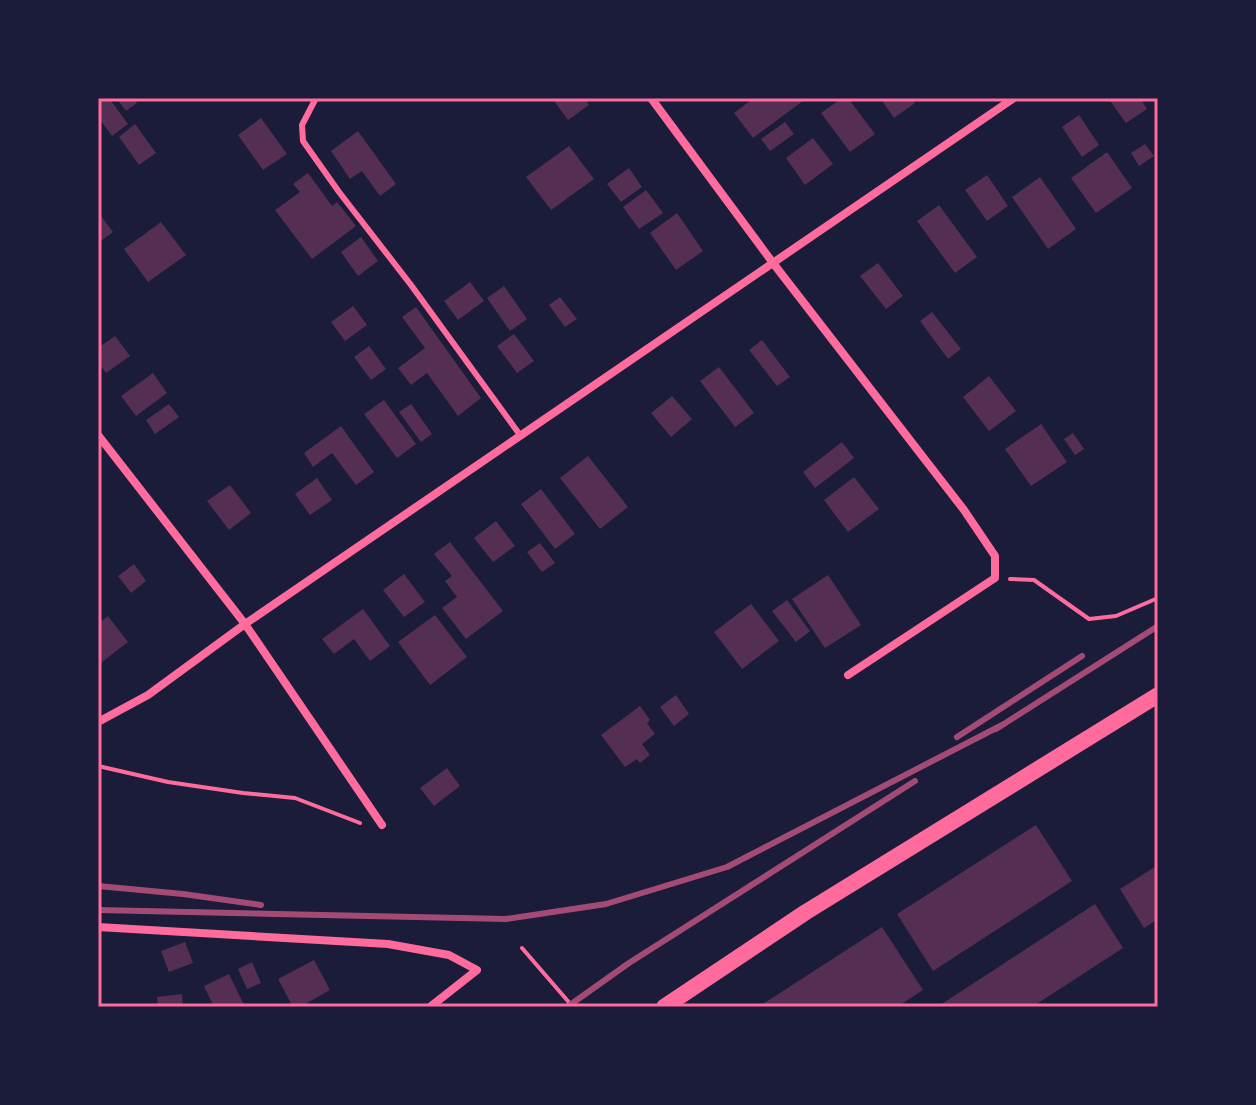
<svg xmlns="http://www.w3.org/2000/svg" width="1256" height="1105" viewBox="0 0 1256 1105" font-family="'Alegreya Sans',sans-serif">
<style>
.building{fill:#542f53}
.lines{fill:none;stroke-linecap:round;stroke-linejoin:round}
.path{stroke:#ff6b9d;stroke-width:4}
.service{stroke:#ff6b9d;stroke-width:6}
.minor{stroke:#ff6b9d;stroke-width:8}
.secondary{stroke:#ff6b9d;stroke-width:16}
.rail{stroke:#a44b75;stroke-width:6}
.neatline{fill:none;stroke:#ff6b9d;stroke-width:3}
</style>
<rect width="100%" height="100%" fill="#1b1b3a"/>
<!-- building -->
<path class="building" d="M98,98h11l19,26 -16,12 -14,-19z
M116,98h17l4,5 -11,8z
M558,98h26l5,7 -21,15 -14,-19z
M754,98h24l2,3 4,-3h23l-54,40 -19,-25z
M842,98h6l27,36 -25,18 -29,-39z
M880,98h32l3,5 -21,15z
M1108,98h32l7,11 -21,14z
M1079,115l20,30 -17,12 -20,-30z
M261,118l26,36 -24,16 -25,-35z
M785,122l9,12 -24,17 -9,-12z
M135,124l21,29 -17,12 -20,-28z
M358,131l38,53 -16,12 -18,-25 -12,8 -19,-28z
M813,138l20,26 -28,21 -19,-27z
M1145,144l9,12 -15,10 -8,-13z
M569,146l25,33 -43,31 -25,-33z
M1107,152l25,36 -36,25 -25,-35z
M629,168l13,19 -21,15 -14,-18z
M308,173l24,33 5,-4 19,24 -44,33 -37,-49 25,-18 -7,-8z
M987,175l21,31 -21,15 -22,-31z
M1040,177l36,52 -28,20 -36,-52z
M646,190l17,23 -24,16 -16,-22z
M939,205l38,52 -22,16 -38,-52z
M98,212l15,20 -15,11z
M677,213l26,38 -27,19 -26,-37z
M161,222l25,33 -38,27 -24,-33z
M361,237l17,24 -20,15 -17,-24z
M878,263l25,33 -17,13 -26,-33z
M470,282l14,19 -26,19 -14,-19z
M504,286l23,33 -17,12 -23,-33z
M560,297l17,22 -12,8 -16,-22z
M353,306l14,19 -22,16 -14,-19z
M416,307l65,91 -23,18 -31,-43 -16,12 -13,-17 27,-20 -23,-31z
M932,312l29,37 -13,10 -28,-38z
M514,334l20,27 -17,12 -20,-27z
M115,336l15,20 -24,17 -8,-11v-14z
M762,340l28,37 -13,9 -28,-36z
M369,346l17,23 -15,11 -17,-23z
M719,367l35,46 -19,14 -35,-46z
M153,373l14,20 -31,23 -15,-20z
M989,376l27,35 -27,20 -26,-34z
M672,396l20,23 -21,18 -20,-24z
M384,400l32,44 -19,14 -33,-44z
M169,404l10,13 -24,17 -9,-14z
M411,404l21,30 -11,8 -22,-30z
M1041,424l26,38 -36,24 -26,-37z
M341,426l33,46 -18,13 -24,-32 -19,14 -9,-14z
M1073,433l11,16 -9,6 -11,-16z
M842,442l12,16 -39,30 -12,-16z
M588,456l40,51 -28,22 -40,-51z
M854,477l25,32 -31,23 -24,-32z
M317,478l15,22 -22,15 -15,-21z
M230,485l21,28 -22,17 -22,-29z
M541,489l34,45 -20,15 -34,-45z
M496,521l19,25 -22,16 -19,-24z
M450,542l53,69 -37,28 -24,-31 15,-11 -12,-16 7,-5 -18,-22z
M540,543l15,20 -13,9 -15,-20z
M134,564l12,17 -15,12 -13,-17z
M404,574l21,28 -21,15 -21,-27z
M828,575l33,50 -36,23 -33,-49z
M787,600l23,31 -14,11 -24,-31z
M751,604l28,37 -37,28 -28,-37z
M363,609l27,37 -20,15 -16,-22 -20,15 -12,-15z
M435,615l32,42 -37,28 -32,-43z
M108,616l20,26 -30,23v-41z
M676,695l13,19 -15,12 -14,-19z
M640,706l10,14 -3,3 8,11 -13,10 8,11 -10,8 -3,-4 -12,8 -24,-32z
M447,768l13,18 -26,20 -14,-18z
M1036,825l36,56 -139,90 -36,-57z
M1158,865v54l-14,9 -24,-39z
M1095,904l28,44 -91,59h-95z
M882,927l41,63 -26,17h-139z
M185,942l8,21 -24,9 -8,-21z
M314,960l16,30 -30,17h-7l-15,-28z
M252,962l9,21 -14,6 -9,-20z
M229,974l16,33h-31l-10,-21z
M182,994l1,13h-25l-1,-10z"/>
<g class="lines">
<!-- path -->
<path class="path" d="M1010,579l24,1 55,39 27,-3 42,-18
M98,766l70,16 75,11 52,5 65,25
M522,948l51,59"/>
<!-- service -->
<path class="service" d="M316,98l-14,27 1,16 36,51 72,93 109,150"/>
<!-- minor -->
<path class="minor" d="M651,98l122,165 191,247 31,46v22l-147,97
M98,435l147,189 137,201
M98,722l50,-27 97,-71 769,-526
M98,927l290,17 61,11 28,15 -47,37"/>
<!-- secondary -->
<path class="secondary" d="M664,1007l142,-95 352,-217"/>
<!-- rail -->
<path class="rail" d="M996,729l162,-103
M957,737l125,-81
M98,886l85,8 78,11
M98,910l408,9 100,-15 121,-37 277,-143
M567,1007l62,-44 286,-182"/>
</g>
<!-- border -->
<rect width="1256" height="1105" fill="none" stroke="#1b1b3a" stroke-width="200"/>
<rect x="100" y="100" width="1056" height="905" class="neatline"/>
</svg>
